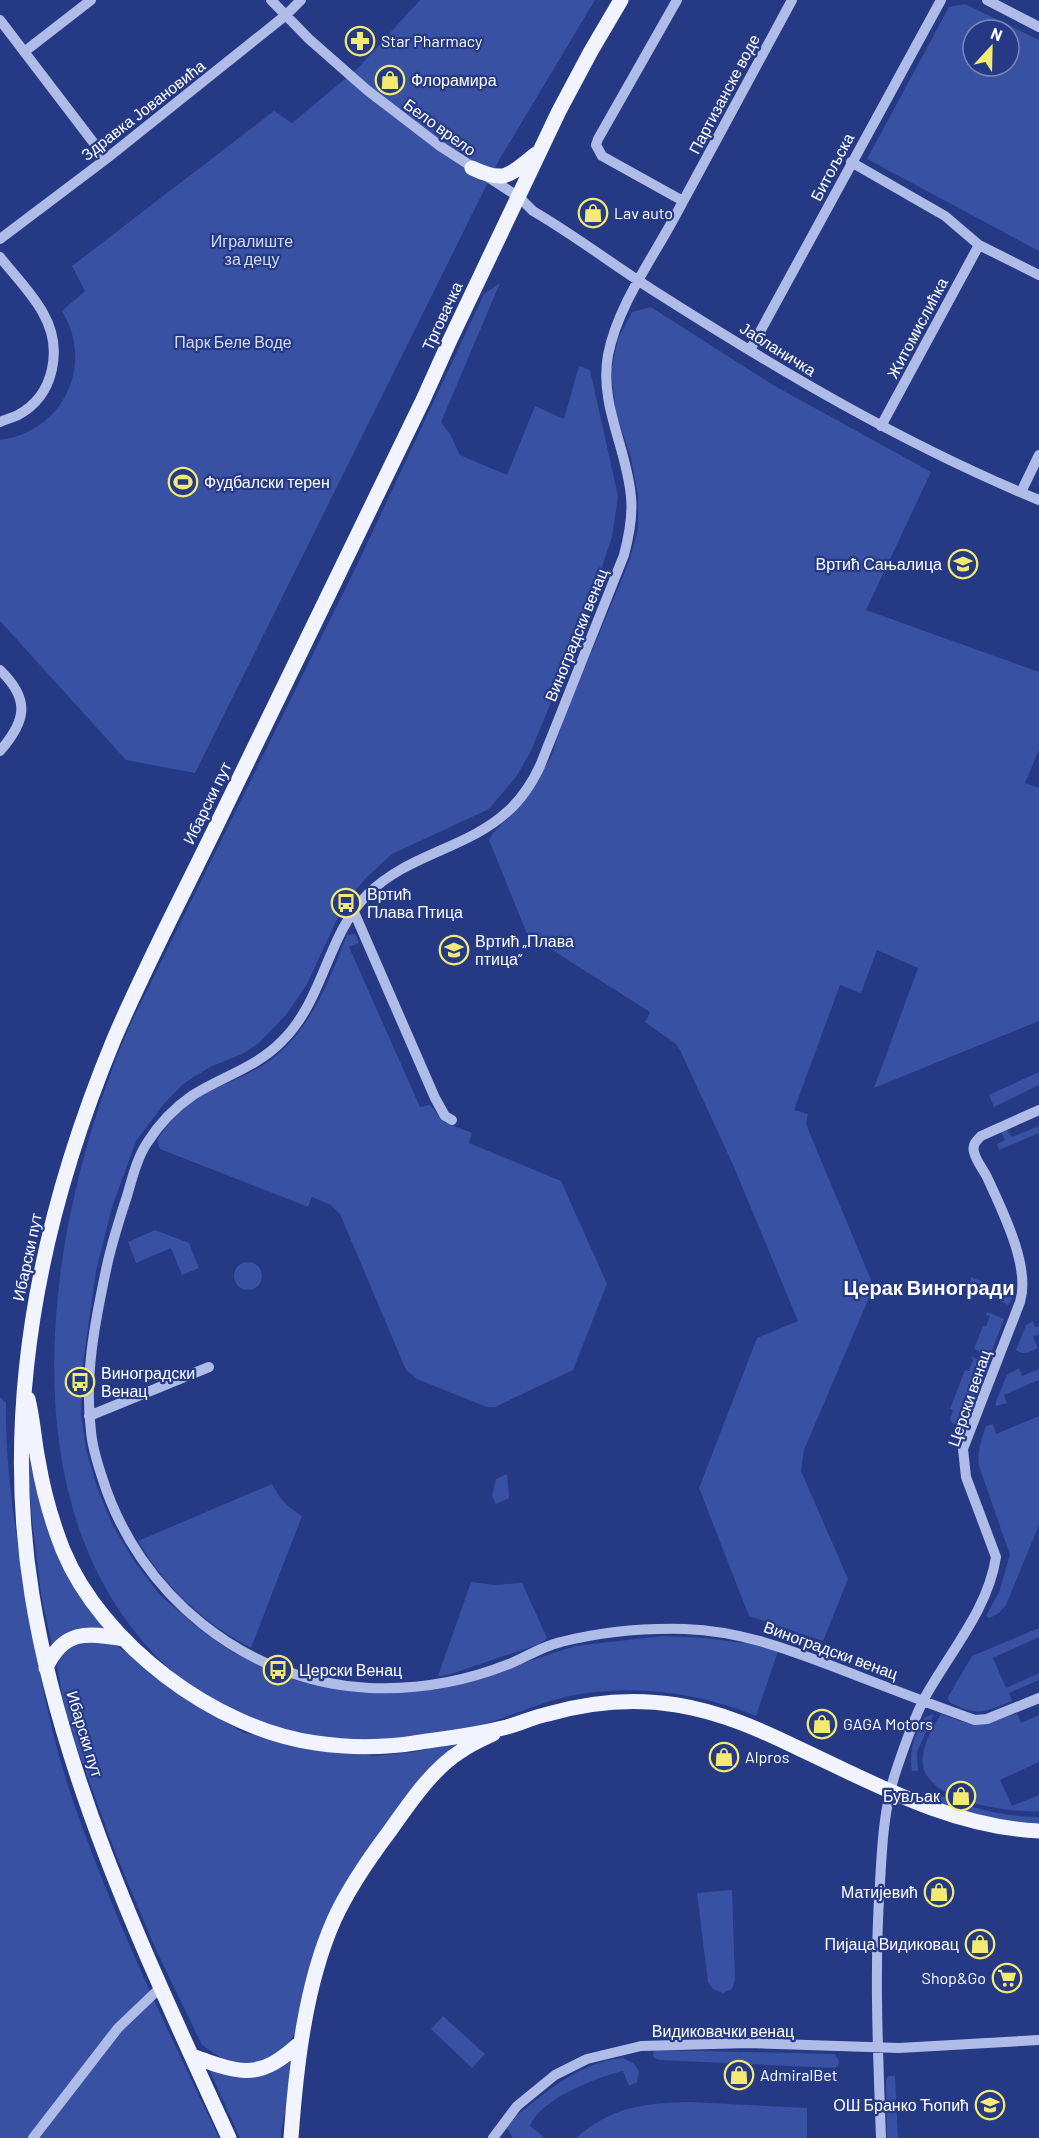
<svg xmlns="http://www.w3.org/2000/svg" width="1039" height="2138" viewBox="0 0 1039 2138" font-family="Barlow,sans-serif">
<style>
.green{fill:#3951a2;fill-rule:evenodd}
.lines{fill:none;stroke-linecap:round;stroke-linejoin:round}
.minor{stroke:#afbce8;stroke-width:10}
.major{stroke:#f1f3fe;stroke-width:15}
.labels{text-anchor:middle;stroke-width:4.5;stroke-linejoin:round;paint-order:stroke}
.poi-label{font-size:16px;fill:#fff;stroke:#253985;text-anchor:start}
.street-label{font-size:16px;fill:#fff;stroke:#253985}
.park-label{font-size:16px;fill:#d3dbf6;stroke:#253985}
.quarter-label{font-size:20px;font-weight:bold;fill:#fff;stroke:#253985}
</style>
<rect width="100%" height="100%" fill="#253985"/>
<!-- green -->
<path class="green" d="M420,0h175l-97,162 -303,611 -69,-13 -126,-139v-181c63,-8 95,-75 62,-129l23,-20 -13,-25 202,-155 18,12 66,-55z
M965,4l74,36v211l-172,-92 82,-152zM973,30h36v36h-36z
M500,283l-59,139 9,12 10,21 47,20 28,-69 29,13 15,-53 11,4 28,126 -6,41 -33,97 -48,117 -15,26 -27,32 -97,45 -25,23 -22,25 -38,82 -21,31 -27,28 -17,11 -32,13 -27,17 -20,21 -27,36 -24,66 -16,64 -13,92 -2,52 5,34 11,38 15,37 22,37 26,34 38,33 36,25 64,28 67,12 50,-1 44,-8 116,-38 87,-10 44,2 44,6 28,7 -22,65c-56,-23 -121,-32 -181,-21 -28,5 -54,17 -81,26 -40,13 -102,21 -144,19 -49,-1 -101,-18 -143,-43 -12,-7 -22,-15 -32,-23 -175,-154 -132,-445 -46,-647l229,-464 126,-269z
M651,307l122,78 158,87 -65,138 173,62v78l-14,33 14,5v233l-165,67 44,-120 -41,-18 -16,43 -21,-8 -46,125 14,4 -2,9 4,11 61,146v13l-67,157 -3,21 47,108 -25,62 -74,-25 -50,-128 58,-150 41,-17 -64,-154 -54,-117 -4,-6 -31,-22 5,-10 -123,-78 -38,-94 5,-8 29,-29 28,-46 15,-44 63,-151 9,-33v-34l-7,-37 -15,-45 -5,-41 7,-33 14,-27z
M355,934l4,9 -10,4 71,160 10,-2 14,17 28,11 -3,10 92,38 46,103 -34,86 -78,37h-8l-70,-28 -11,-9 -66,-156 -9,-9 -19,-8 -4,10 -148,-58 -3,-9c9,-13 19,-28 33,-38 26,-17 57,-24 82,-43 40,-31 57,-79 75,-124z
M1039,1072v13l-45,22 -5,-12z
M1039,1126v7l-40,17 -2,-6 8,-4 -4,-8 6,-2 5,7z
M155,1230l34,13 10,25 -17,7 -11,-27 -35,15 -8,-21z
M234 1276a14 14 0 1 1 28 0a14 14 0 1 1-28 0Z
M971,1277l40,16 2,4 -5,8 -38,-22z
M987,1312l17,7 -14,37 -16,-7 9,-23h3l4,-10 -4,-1z
M1033,1321l2,6 4,-1v8l-6,3 5,11c-8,4 -14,8 -22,2l10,-25z
M971,1356l16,8 -24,63 -11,-4 -2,-4 3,-9 -3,-1 15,-39 4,1 4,-11z
M1019,1368l3,8 17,-7v11l-35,15 3,8 -11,3v-5l11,-26z
M0,1397l6,6c-1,59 8,117 17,176 12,72 24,143 47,213 40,119 95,233 149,346h-219z
M1039,1416v109l-33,80 -7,8 -9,5 -4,-2 13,-24 11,-37 -31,-89c-2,-14 2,-26 7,-40l7,-2 3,10z
M31,1439l8,49 74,145 -61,13 -11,-52 -9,-75 -5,-56z
M507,1474l2,24 -13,6 -4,-8 4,-17z
M272,1484c7,15 16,23 30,32l-51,132c-46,-24 -87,-62 -113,-107z
M471,1582l23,3 28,-2 25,55 -7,6 -92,31 -10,1z
M1039,1628v9l-46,21 13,30 33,-15v7l-30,13 3,8c-28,11 -34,16 -63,1l-1,-5 24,-41z
M96,1639l20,6 78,58 50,30 70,15 59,8 41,-4 45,-9 -99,126 -42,71 -21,91 -14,20 -25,12 -31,-1 -25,-17 -46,-95 -39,-93 -39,-106 -14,-46 -7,-39 5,-12 15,-11z
M1017,1713l4,10 18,-8v47l-39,18 12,26 27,-11v16c-29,2 -109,-9 -116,-45 -3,-17 9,-38 18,-52 38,14 38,13 76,-1z
M934,1714l-17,38 1,19h-6c-4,-17 3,-39 13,-54z
M932,1792c35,15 69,25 107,25v6c-32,0 -84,-7 -110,-26z
M732,1890l3,90 -3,9 -9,4 -10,-4 -5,-7 -11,-89z
M443,2016l42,38 -13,14 -41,-39z
M298,2049l-17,82v7h-41l-31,-69 31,7z
M659,2050l176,4 4,7 -1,5 -3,2 -176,-8 -5,-2 -1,-4 1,-3z
M623,2058l10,5 6,8 -2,11 -8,4 -6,-15c-26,6 -83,28 -93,55l14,11 -2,1h-29l-6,-10 4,-8c33,-26 67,-58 112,-62z
M888,2076h7l3,62h-11l-1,-58z
M689,2102l118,6v30h-231c35,-31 69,-35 113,-36z"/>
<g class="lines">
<!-- minor -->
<path class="minor" d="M271,0l38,39 58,51 73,56 79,51 14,14c43,25 83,56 126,83 121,77 246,151 380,206
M677,0l-79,139 -2,6 6,11 81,45
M792,0c-40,73 -79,147 -119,220 -23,42 -56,88 -65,135 -9,50 19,93 23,142 2,20 -2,39 -7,58l-84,211c-8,17 -18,33 -33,46 -39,36 -99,42 -139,82 -41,40 -44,106 -86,147 -25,26 -59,35 -89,54 -19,13 -34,29 -46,48 -10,15 -15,36 -20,53 -8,25 -16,49 -21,74 -11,52 -22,107 -15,161 1,15 6,31 11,46 36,117 143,205 267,211 48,2 95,-6 140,-24 17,-7 34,-18 52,-22 40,-10 83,-14 124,-13 54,2 97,18 147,37 47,18 95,37 143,54l12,-1 52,-21
M987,0l52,27
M0,20l106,139
M24,52l67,-52
M851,162l94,54 34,29 60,30
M0,239l106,-80 180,-144 15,-15
M0,257c14,18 32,36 43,56 20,35 12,82 -25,102 -6,3 -12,4 -18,7
M750,350l191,-350
M881,426l98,-181
M1021,492l18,-37
M0,670c30,29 27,50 0,81
M354,912l81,186 10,18 7,4
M89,1416l120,-49
M33,2138l85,-110 44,-42
M493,2138l24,-32 38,-31 32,-16 54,-13 107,-3 151,5 140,-8
M881,2138c-3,-85 -7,-170 -1,-255 2,-38 4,-76 16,-112 8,-24 17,-50 28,-72 25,-46 64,-89 72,-142l-30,-80 -3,-28 57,-147c11,-35 -18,-92 -33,-125 -4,-8 -11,-16 -13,-25 -2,-7 2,-11 7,-16l58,-26"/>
<!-- major -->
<path class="major" d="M472,168c34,16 37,7 64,-14
M28,1399c5,20 6,41 10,61 5,30 14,62 25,90 39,94 152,179 253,193 34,5 70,5 105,-1 28,-4 58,-8 86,-15 14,-4 27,-10 41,-13 42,-12 86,-16 129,-9 44,7 84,25 123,44 77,36 152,78 239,82
M46,1668c17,-38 41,-36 77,-29
M192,2056c50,18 67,25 109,-14
M229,2138c-78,-171 -167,-356 -197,-543 -31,-190 9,-380 82,-556 33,-77 73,-152 109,-227 67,-138 134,-275 200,-412l27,-60 109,-229 32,-60 30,-51
M291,2138c5,-70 14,-153 43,-218 14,-31 34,-60 55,-88 20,-28 42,-62 72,-81 10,-7 21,-12 32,-17"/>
</g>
<!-- icons -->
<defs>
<g id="pharmacy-ring" transform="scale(1.5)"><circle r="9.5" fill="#253985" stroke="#f2ea73" stroke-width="1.5"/><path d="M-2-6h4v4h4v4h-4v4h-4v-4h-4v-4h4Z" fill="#f2ea73"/></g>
<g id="shop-ring" transform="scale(1.5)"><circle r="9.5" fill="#253985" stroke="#f2ea73" stroke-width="1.5"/><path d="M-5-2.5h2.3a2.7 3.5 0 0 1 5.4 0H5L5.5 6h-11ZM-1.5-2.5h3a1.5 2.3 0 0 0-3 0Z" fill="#f2ea73"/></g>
<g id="stadium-ring" transform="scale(1.5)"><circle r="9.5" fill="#253985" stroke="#f2ea73" stroke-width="1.5"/><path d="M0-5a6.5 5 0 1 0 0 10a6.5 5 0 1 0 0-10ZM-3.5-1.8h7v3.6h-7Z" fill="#f2ea73"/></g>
<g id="school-ring" transform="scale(1.5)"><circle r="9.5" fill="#253985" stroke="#f2ea73" stroke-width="1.5"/><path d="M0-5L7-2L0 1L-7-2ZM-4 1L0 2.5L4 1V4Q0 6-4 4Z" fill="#f2ea73"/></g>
<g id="bus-ring" transform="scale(1.5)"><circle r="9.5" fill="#253985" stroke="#f2ea73" stroke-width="1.5"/><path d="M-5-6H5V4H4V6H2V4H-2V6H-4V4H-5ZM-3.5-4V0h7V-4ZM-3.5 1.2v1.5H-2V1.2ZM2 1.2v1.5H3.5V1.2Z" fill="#f2ea73"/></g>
<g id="supermarket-ring" transform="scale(1.5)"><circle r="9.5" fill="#253985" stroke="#f2ea73" stroke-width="1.5"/><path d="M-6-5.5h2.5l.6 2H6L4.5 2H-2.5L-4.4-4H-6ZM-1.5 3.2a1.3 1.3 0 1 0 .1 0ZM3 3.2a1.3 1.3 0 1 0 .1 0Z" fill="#f2ea73"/></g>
</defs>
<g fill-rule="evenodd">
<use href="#pharmacy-ring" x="360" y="41"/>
<use href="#shop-ring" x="390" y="80"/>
<use href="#shop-ring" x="593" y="213"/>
<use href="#stadium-ring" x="183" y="482"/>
<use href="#school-ring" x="963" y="564"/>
<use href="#bus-ring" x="346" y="903"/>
<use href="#school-ring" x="454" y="950"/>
<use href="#bus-ring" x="80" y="1382"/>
<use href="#bus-ring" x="278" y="1670"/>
<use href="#shop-ring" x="822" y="1724"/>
<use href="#shop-ring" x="724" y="1757"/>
<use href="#shop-ring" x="961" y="1796"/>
<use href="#shop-ring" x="939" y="1892"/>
<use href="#shop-ring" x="980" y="1944"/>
<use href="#supermarket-ring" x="1007" y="1978"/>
<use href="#shop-ring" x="739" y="2075"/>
<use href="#school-ring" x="990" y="2105"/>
</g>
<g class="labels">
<!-- poi labels -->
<g class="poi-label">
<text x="381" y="47">Star Pharmacy</text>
<text x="411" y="86">Флорамира</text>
<text x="614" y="219">Lav auto</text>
<text x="204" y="488">Фудбалски терен</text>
<text x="942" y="570" text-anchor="end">Вртић Сањалица</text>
<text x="367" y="900">Вртић<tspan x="367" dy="18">Плава Птица</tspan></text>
<text x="475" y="947">Вртић „Плава<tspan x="475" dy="18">птица”</tspan></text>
<text x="101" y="1379">Виноградски<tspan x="101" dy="18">Венац</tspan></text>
<text x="299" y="1676">Церски Венац</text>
<text x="843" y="1730">GAGA Motors</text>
<text x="745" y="1763">Alpros</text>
<text x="940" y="1802" text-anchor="end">Бувљак</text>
<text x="918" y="1898" text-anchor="end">Матијевић</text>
<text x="959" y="1950" text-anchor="end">Пијаца Видиковац</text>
<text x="986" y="1984" text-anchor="end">Shop&amp;Go</text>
<text x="760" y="2081">AdmiralBet</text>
<text x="969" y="2111" text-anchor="end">ОШ Бранко Ћопић</text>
</g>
<!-- street labels -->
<g class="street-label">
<text transform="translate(724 94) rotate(-62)" y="6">Партизанске воде</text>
<text transform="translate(143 110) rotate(-38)" y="6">Здравка Јовановића</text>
<text transform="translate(440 127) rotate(36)" y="6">Бело врело</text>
<text transform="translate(832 167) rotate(-62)" y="6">Битољска</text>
<text transform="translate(442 316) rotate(-65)" y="6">Трговачка</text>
<text transform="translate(917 328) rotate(-62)" y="6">Житомислићка</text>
<text transform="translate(778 349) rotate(32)" y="6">Јабланичка</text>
<text transform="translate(576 635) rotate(-68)" y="6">Виноградски венац</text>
<text transform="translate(207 803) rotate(-64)" y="6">Ибарски пут</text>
<text transform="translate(27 1257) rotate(-78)" y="6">Ибарски пут</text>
<text transform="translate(969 1398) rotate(-71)" y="6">Церски венац</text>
<text transform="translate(831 1650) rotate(20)" y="6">Виноградски венац</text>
<text transform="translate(85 1734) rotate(73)" y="6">Ибарски пут</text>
<text x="723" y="2037">Видиковачки венац</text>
</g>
<!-- park labels -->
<g class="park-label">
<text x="252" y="247">Игралиште<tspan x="252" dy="18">за децу</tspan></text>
<text x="233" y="348">Парк Беле Воде</text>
</g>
<!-- quarter labels -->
<g class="quarter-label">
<text x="929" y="1295">Церак Виногради</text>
</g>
</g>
<!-- north arrow -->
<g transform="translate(991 48) rotate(22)"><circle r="28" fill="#253985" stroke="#7c88b6" stroke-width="1.5"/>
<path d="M0-4.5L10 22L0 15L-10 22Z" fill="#f2ea73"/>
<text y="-9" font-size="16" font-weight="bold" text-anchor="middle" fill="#ffffff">N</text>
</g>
</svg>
